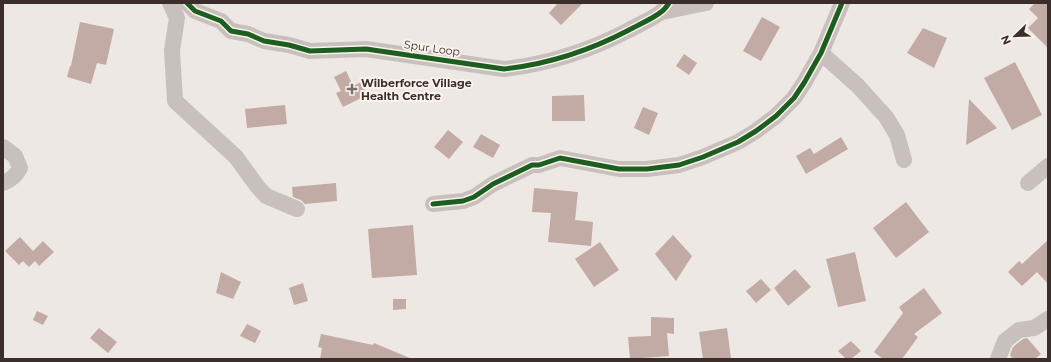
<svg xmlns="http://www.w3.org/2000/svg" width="1051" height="362" viewBox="0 0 1051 362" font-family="Montserrat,sans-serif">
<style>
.building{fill:#c2aaa5}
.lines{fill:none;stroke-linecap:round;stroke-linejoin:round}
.minor{stroke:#c8c0bc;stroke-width:16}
.cycleway-casing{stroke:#fbf2ec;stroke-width:8}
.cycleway{stroke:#1b5e20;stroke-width:5}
.poi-dot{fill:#796e6b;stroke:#fbf2ec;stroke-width:1.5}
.labels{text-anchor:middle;stroke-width:4;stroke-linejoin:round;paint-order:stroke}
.street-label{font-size:11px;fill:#3a2d2a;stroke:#fbf2ec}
.poi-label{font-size:11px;font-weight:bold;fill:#3a2d2a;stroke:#fbf2ec;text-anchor:start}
</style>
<rect width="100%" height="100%" fill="#eee8e4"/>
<!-- building -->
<path class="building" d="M558,3h25l-22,22 -12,-12z
M1035,3h13v45l-20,-20 10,-10 -9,-9z
M762,17l18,10 -19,34 -18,-10z
M80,22l34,7 -8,36 -9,-2 -6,21 -24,-7 3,-11h1z
M923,28l24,10 -13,30 -27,-15z
M684,54l13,9 -8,12 -13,-9z
M1015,62l27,53 -30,15 -28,-52z
M346,71l7,15 8,-4 6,13 -24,12 -7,-14 5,-2 -7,-14z
M584,95l1,26h-33v-25z
M969,99l28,29 -31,17z
M285,105l2,19 -40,4 -2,-19z
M643,107l15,6 -9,22 -15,-7z
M448,130l15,12 -14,17 -15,-12z
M481,134l19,11 -7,13 -20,-11z
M841,137l7,12 -42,25 -10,-18 14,-8 4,6z
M336,183l1,18 -32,3 -4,-4 -8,-3 -1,-10z
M534,188l44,4 -3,28 18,2 -2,24 -43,-4 3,-29 -19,-1z
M906,202l23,30 -33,26 -23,-30z
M413,225l4,50 -45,3 -4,-49z
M673,235l19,21 -16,25 -21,-27z
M20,237l13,14 10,-10 11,11 -15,14 -4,-5 -6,6 -6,-6 -4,4 -14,-14z
M1048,240v44l-11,-12 -15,14 -14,-14 11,-11 3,3z
M600,242l19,28 -25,17 -19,-28z
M855,252l11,49 -28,6 -12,-48z
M795,269l16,18 -23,19 -14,-18z
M221,272l20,10 -8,17 -17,-6z
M761,279l10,11 -15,13 -10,-12z
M303,283l5,18 -14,4 -5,-17z
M924,288l18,25 -28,21 4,3 -16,22h-19l-9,-7 29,-39 -4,-6z
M393,299h13v10l-13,1z
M37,311l11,5 -5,9 -10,-5z
M651,317l23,1v16l-7,-1 2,23 -39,3 -2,-22 23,-1z
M247,324l14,7 -6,12 -15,-7z
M99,328l18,14 -9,11 -18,-15z
M727,328l4,31h-28l-4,-27z
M321,334l52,11 1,-2 38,16h-92l2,-11 -4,-1z
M1027,338l14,16 -6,5h-22l-3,-4 3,-8 10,-8z
M851,341l10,10 -10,8h-5l-8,-8z"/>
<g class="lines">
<!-- minor -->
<path class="minor" d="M170,3l7,15 -5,32 3,51 61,56 21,29 9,10 31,13
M187,3l8,8 26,10 10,10 17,3 16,7 25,4 21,6 56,-2 138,20c45,-5 85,-18 125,-39 9,-5 25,-12 32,-18 3,-2 6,-6 8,-9
M662,12l44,-9
M821,53l37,33 28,31 11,18 7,25
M3,147l12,9 5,12c-4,8 -9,12 -17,15
M1028,183l20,-17
M433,204l30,-3 11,-4 19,-13 39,-19h7l21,-7 59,11h28l32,-4 24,-8 35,-15 18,-11 20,-15 18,-18 10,-15 17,-30 21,-50
M998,359l7,-18 14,-11 15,-2 14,-9"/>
<!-- cycleway casing -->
<g class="cycleway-casing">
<path id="cycleway" d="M187,3l8,8 26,10 10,10 17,3 16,7 25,4 21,6 56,-2 138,20c45,-5 85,-18 125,-39 9,-5 25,-12 32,-18 3,-2 6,-6 8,-9
M433,204l30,-3 11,-4 19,-13 39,-19h7l21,-7 59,11h28l32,-4 24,-8 35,-15 18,-11 20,-15 18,-18 10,-15 17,-30 21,-50"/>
</g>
<!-- cycleway -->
<use href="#cycleway" class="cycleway"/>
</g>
<!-- markers -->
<path class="poi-dot" d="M350 83h4v4h4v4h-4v4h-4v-4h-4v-4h4z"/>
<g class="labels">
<!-- street labels -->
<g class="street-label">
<text transform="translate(432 48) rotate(8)" y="4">Spur Loop</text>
</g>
<!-- poi labels -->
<g class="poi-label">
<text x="361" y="87">Wilberforce Village<tspan x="361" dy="13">Health Centre</tspan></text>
</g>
</g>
<!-- border -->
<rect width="1051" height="362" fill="none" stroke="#3a2d2a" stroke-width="8"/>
<!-- north arrow -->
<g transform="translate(1015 36) rotate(247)" stroke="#fbf2ec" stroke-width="3" paint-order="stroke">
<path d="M0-3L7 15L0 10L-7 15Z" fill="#3a2d2a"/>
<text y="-6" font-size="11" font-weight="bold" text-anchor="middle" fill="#3a2d2a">N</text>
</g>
</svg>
